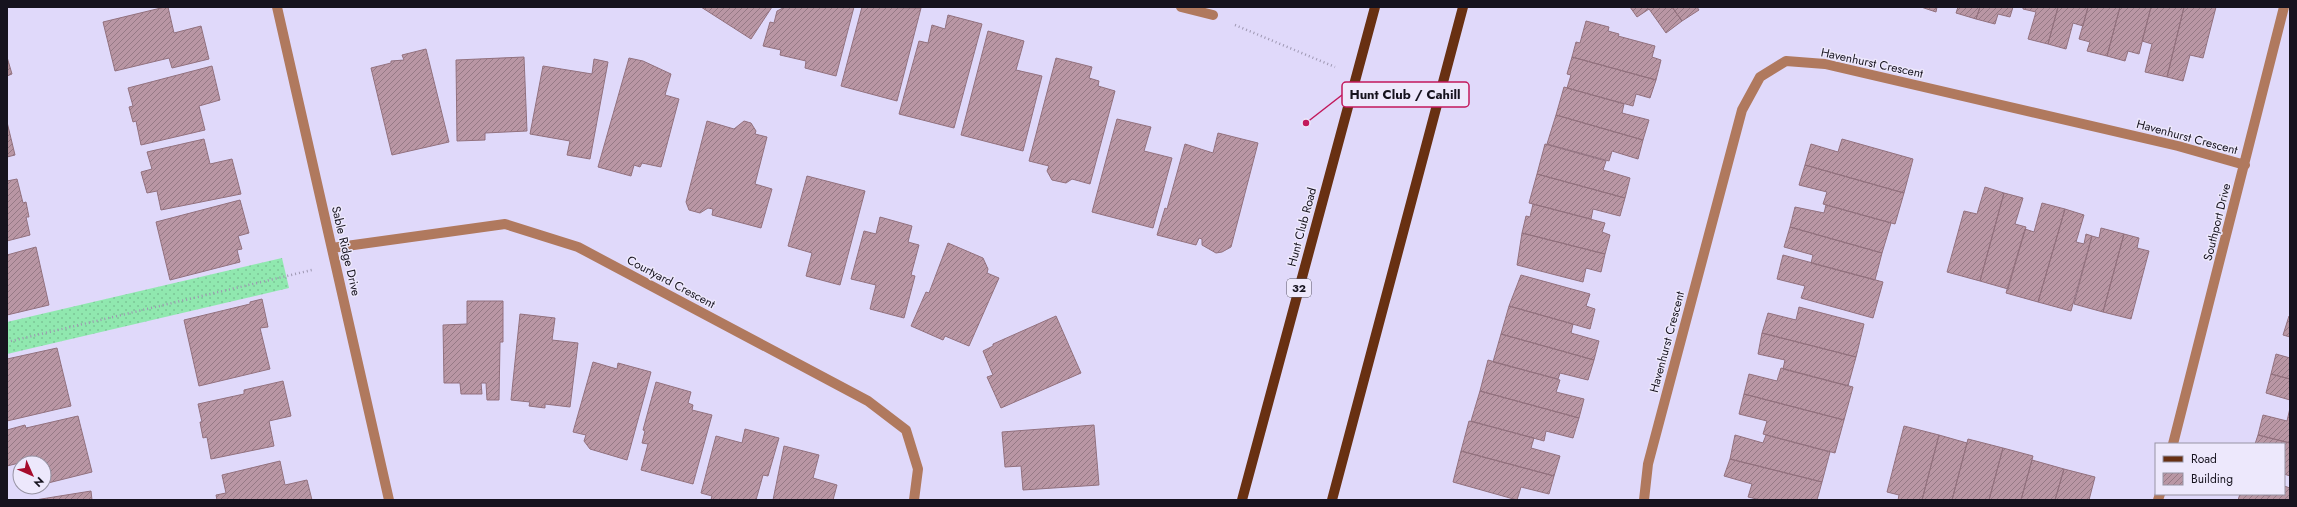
<svg xmlns="http://www.w3.org/2000/svg" width="2297" height="507" viewBox="0 0 2297 507" font-family="Jost,sans-serif">
<style>
.grass{fill:url(#grass-dots)}
.building{fill:url(#building-hatch);stroke:#92717e}
.lines{fill:none;stroke-linecap:round;stroke-linejoin:round}
.path{stroke:#9d97b1;stroke-width:2.5;stroke-dasharray:1 3;stroke-linecap:butt}
.minor{stroke:#b0795e;stroke-width:10}
.major{stroke:#683012;stroke-width:10}
.labels{text-anchor:middle;stroke-width:3;stroke-linejoin:round;paint-order:stroke}
.shield{fill:#ede8fc;stroke:#565361;stroke-width:1}
.shield-label{font-size:11px;font-weight:bold;fill:#16131e}
.street-label{font-size:12px;fill:#16131e;stroke:#ede8fc}
.leader{fill:none;stroke:#c2185b;stroke-width:1.5}
.callout-dot{fill:#c2185b;stroke:#ede8fc;stroke-width:1.5}
.callout{fill:#ede8fc;stroke:#c2185b;stroke-width:1.5}
.callout-label{font-size:13px;text-anchor:middle;font-weight:bold;fill:#16131e}
</style>
<defs>
<pattern id="grass-dots" width="8" height="8" patternUnits="userSpaceOnUse"><rect width="8" height="8" fill="#90e8af"/><path d="M2 2h.1M6 6h.1" fill="none" stroke="#7bc696" stroke-width="1.8" stroke-linecap="round"/></pattern>
<pattern id="building-hatch" width="6" height="6" patternUnits="userSpaceOnUse"><rect width="6" height="6" fill="#b996a4"/><path d="M-1 1l2-2M0 6l6-6M5 7l2-2" fill="none" stroke="#957985"/></pattern>
</defs>
<rect width="100%" height="100%" fill="#e0d9fa"/>
<!-- grass -->
<path class="grass" d="M282,258l7,30 -282,66v-32z"/>
<!-- building -->
<path class="building" d="M165,7h3l6,26 27,-7 8,33 -37,9 -3,-10 -54,13 -12,-49z
M701,7h71l-21,32z
M785,7h69l-18,69 -31,-8 1,-7 -26,-6 1,-5 -18,-4 7,-24 4,1 3,-12z
M862,7l59,1 -24,93 -56,-15z
M1630,7h42l10,14 -16,12 -17,-24 -12,8z
M1672,7h25l2,3 -17,11z
M1921,7h16l-1,5z
M1958,7h22l-4,12 -20,-6z
M1980,7h33l-3,10 -12,-3 -3,10 -19,-5z
M2023,7h35l-10,37 -20,-5 8,-27 -13,-3z
M2058,7h30l-5,19 -10,-3 -7,26 -18,-5z
M2088,7h32l-13,49 -20,-5 3,-9 -11,-3z
M2120,7h31l-12,47 -11,-3 -3,10 -18,-5z
M2151,7h33l-17,70 -22,-5 7,-28 -10,-3z
M2184,7h32l-13,51 -13,-3 -7,26 -16,-4z
M948,15l34,9 -28,104 -55,-14 20,-73 9,2 4,-18 13,4z
M1586,21l23,6 -1,4 11,3 -1,2 37,10 -3,11 9,3 -5,20 -84,-23 4,-15 4,1z
M988,31l36,10 -8,29 26,6 -19,75 -62,-16z
M426,49l23,93 -57,13 -21,-87 20,-5v-2l13,-1 -2,-5z
M7,57l5,17 -5,2z
M524,57l3,74 -42,2v7l-28,1 -1,-81z
M1572,57l84,23 -6,18 -14,-4 -3,12 -66,-18 4,-13 -4,-1z
M629,58l14,3 28,13 -6,21 14,4 -18,68 -19,-4 -2,4 -6,-2 -3,11 -33,-9z
M1056,58l36,9 -3,11 10,3 -1,5 17,5 -25,93 -18,-5 -6,4 -14,-3 -5,-9 2,-5 -20,-5z
M594,59l14,3 -18,97 -23,-4 3,-14 -40,-7 13,-68 49,8z
M212,66l8,34 -21,6 6,24 -64,15 -5,-24 -3,1 -4,-15 4,-1 -5,-18z
M1564,87l60,17 -2,9 27,7 -6,20 -87,-25z
M1556,115l87,25 -5,19 -26,-8 -3,10 -62,-17z
M1117,119l34,8 -7,24 28,7 -19,70 -61,-16z
M707,121l27,8 10,-8 7,2 5,8 -1,3 12,3 -12,47 17,5 -11,39 -49,-13 1,-6 -5,-1 -8,5 -11,-3 -3,-8z
M7,122l8,33 -8,2z
M1218,133l40,10 -27,104 -9,5 -6,1 -14,-8v-6l-3,-1 -3,7 -39,-10 8,-27 2,1 18,-65 28,9z
M204,139l6,25 22,-5 9,35 -80,16 -4,-19 -10,2 -6,-21 11,-3 -5,-17z
M1842,139l71,20 -9,34 -99,-28 6,-21 27,8z
M1545,144l61,17 -3,9 27,8 -5,20 -88,-24z
M1805,165l99,28 -9,31 -72,-20 4,-12 -28,-7z
M1537,174l88,24 -5,18 -27,-7 -2,10 -62,-16z
M807,176l58,15 -25,94 -34,-9 6,-23 -24,-7z
M17,179l6,24 3,-1 3,15h-3l4,18 -23,6v-60z
M1985,187l19,6 -24,88 -33,-9 17,-61 13,3z
M2004,193l19,5 -8,26 11,3 -18,62 -28,-8z
M240,200l9,33 -11,3 4,13 -5,1 3,12 -70,18 -14,-58z
M2042,203l23,6 -27,93 -32,-9 19,-64 9,3z
M1533,204l72,19 -3,9 8,3 -5,19 -83,-21 4,-17 4,1z
M1826,205l65,18 -9,30 -92,-26 5,-20 29,6z
M2065,209l19,6 -8,27 8,2 2,-10 6,2 -21,75 -33,-9z
M880,217l32,9 -4,16 11,3 -8,30 4,1 -11,42 -34,-9 6,-24 -25,-6 13,-48 12,3z
M1790,227l92,26 -7,27 -64,-17 2,-8 -29,-8z
M2101,228l23,6 -21,78 -29,-8 18,-68 7,2z
M1522,233l83,21 -4,18 -15,-4 -3,14 -66,-17z
M2124,234l15,4 -2,10 12,3 -18,68 -28,-7z
M948,243l35,15 5,11 -1,4 12,5 -30,68 -24,-10 -2,4 -32,-14 15,-34 3,1z
M36,247l13,58 -42,10v-60z
M1783,255l100,27 -10,36 -72,-20 4,-12 -28,-7z
M1521,275l69,19 -4,12 9,3 -5,20 -81,-23z
M262,299l6,28 -8,1 10,41 -71,17 -15,-66 66,-16v-2z
M467,301h36v41h-3l-1,58h-12l-1,-17h-5l1,11h-21l-1,-11h-16l-1,-58 24,-1z
M1509,306l64,18 -2,9 28,8 -5,19 -93,-26z
M1799,307l65,17 -8,33 -94,-24 6,-20 28,7z
M520,314l35,4 -3,22 26,3 -8,64 -25,-3v4l-16,-2 1,-4 -19,-2z
M1056,316l25,57 -80,35 -14,-31 6,-2 -10,-24 10,-5v-2z
M2289,316h1v21l-7,-2z
M1762,333l94,24 -8,29 -65,-17 2,-9 -27,-6z
M1501,334l93,26 -6,20 -28,-7 -2,6 -65,-17z
M57,348l14,58 -64,15v-62z
M2276,354l14,4v21l-19,-5z
M1488,360l72,20 -4,12 28,7 -5,19 -99,-27z
M593,362l24,7 1,-6 33,9 -24,88 -37,-11 -6,-8 2,-6 -13,-3z
M1781,368l72,19 -9,33 -100,-26 5,-20 28,7z
M2271,374l19,5v21l-24,-7z
M283,381l8,35 -22,5 5,25 -63,13 -4,-22 -4,1 -3,-16h2l-4,-18 46,-10v-4z
M656,382l35,10 -3,11 5,2 -1,5 20,5 -19,69 -52,-14 7,-26 -6,-1 3,-12 -2,-1z
M1480,391l99,27 -6,20 -27,-7 -2,10 -73,-20z
M1744,394l100,26 -9,33 -72,-19 4,-13 -28,-7z
M2290,408v35l-32,-8 5,-20 24,6z
M78,416l14,56 -48,12v-21h-24v4l-1,-4 -12,3v-36l18,-5 1,3z
M1469,421l65,17 -3,10 29,8 -6,20 -93,-25z
M1094,425l5,60 -76,5 -2,-24 -16,1 -3,-35z
M1904,426l35,9 -17,65h-24l1,-5 -12,-3z
M745,429l34,9 -11,38 -5,-1 -7,25h-45l1,-4 -11,-3 15,-57 26,7z
M1735,435l28,8 3,-8 64,17 -8,30 -92,-23z
M1939,435l28,8 -15,57h-30z
M2258,435l32,8v33l-6,-2v-30h-29z
M1968,439l35,9 -14,52h-37z
M784,446l35,9 -6,23 24,7 -4,15h-60z
M2003,448l30,8 -12,44h-32z
M1461,451l93,25 -5,18 -28,-7 -4,13 -64,-18z
M1730,459l92,23 -5,18h-56l-13,-3 4,-13 -28,-8z
M2032,460l32,9 -9,31h-34z
M280,461l5,24 22,-5 5,20h-95l-1,-5 10,-2 -4,-18z
M2064,469l31,8 -6,23h-34z
M2284,486l6,2v12h-52l2,-6h20l9,2v-2h15z
M91,491l1,9h-57z"/>
<g class="lines">
<!-- path -->
<path class="path" d="M1235,25l100,42
M7,342l305,-72"/>
<!-- minor -->
<path class="minor" d="M277,7l112,493
M1181,7l32,8
M332,248l173,-24 73,23 290,154 38,29 12,39 -4,31
M2173,444l111,-437
M1644,500l4,-36 94,-354 18,-33 26,-16 39,3 353,82 67,19
M2158,500l2,-6"/>
<!-- major -->
<path class="major" d="M1242,500l133,-493
M1332,500l131,-493"/>
</g>
<g class="labels">
<!-- shield labels -->
<rect class="shield" x="1287" y="279" width="24" height="18" rx="3"/>
<g class="shield-label">
<text x="1299" y="292">32</text>
</g>
<!-- street labels -->
<g class="street-label">
<text transform="translate(1872 63) rotate(12)" y="4">Havenhurst Crescent</text>
<text transform="translate(2187 137) rotate(15)" y="4">Havenhurst Crescent</text>
<text transform="translate(2217 222) rotate(-76)" y="4">Southport Drive</text>
<text transform="translate(1302 227) rotate(-75)" y="4">Hunt Club Road</text>
<text transform="translate(346 251) rotate(77)" y="4">Sable Ridge Drive</text>
<text transform="translate(671 282) rotate(28)" y="4">Courtyard Crescent</text>
<text transform="translate(1667 342) rotate(-75)" y="4">Havenhurst Crescent</text>
</g>
</g>
<!-- callouts -->
<path class="leader" d="M1306 123L1342 95"/>
<circle class="callout-dot" cx="1306" cy="123" r="4"/>
<rect class="callout" x="1342" y="82" width="127" height="25" rx="4"/>
<g class="callout-label">
<text x="1405" y="99">Hunt Club / Cahill</text>
</g>
<!-- border -->
<rect width="2297" height="507" fill="none" stroke="#16131e" stroke-width="16"/>
<!-- legend -->
<rect x="2155" y="443" width="130" height="52" fill="#ede8fc" stroke="#9793a3"/>
<rect x="2163" y="456" width="20" height="6" fill="#683012" stroke="#9793a3"/>
<text x="2191" y="463" font-size="12" fill="#16131e">Road</text>
<rect x="2163" y="473" width="20" height="12" fill="url(#building-hatch)" stroke="#9793a3"/>
<text x="2191" y="483" font-size="12" fill="#16131e">Building</text>
<!-- north arrow -->
<g transform="translate(32 475) rotate(135)"><circle r="19" fill="#ede8fc" stroke="#9793a3"/>
<path d="M0-3L7 15L0 10L-7 15Z" fill="#a60b2c"/>
<text y="-6" font-size="11" font-weight="bold" text-anchor="middle" fill="#16131e">N</text>
</g>
</svg>
